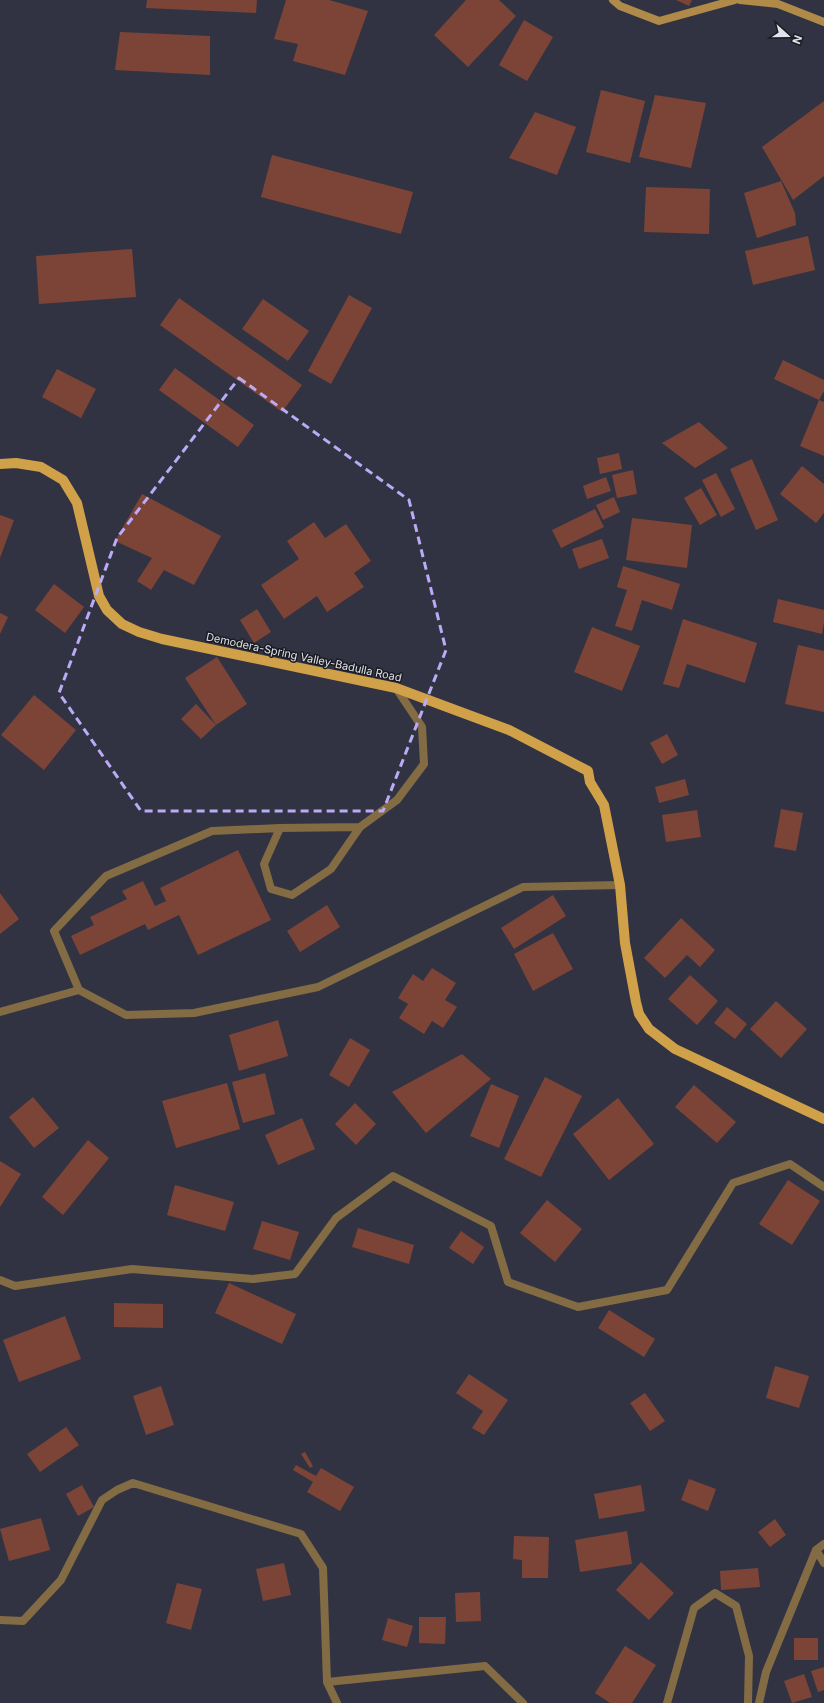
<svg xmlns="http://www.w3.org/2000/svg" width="824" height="1703" viewBox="0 0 824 1703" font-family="Inter,sans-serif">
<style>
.building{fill:#7c4436}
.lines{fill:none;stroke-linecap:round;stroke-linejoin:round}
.lane{stroke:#836c44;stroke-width:8}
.street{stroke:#836c44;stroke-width:8}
.secondary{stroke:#af8a48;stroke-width:8}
.primary{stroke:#d1a149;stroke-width:10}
.marked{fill:none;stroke:#bbaaf6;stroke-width:3;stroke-dasharray:8 5;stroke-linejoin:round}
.labels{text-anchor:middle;stroke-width:3;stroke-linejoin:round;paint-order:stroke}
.street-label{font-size:11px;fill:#e2e2ec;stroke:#1b1b22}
</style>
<rect width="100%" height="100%" fill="#323342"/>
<!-- building -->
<path class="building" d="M147,0h110l-1,13 -110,-5z
M286,0h43l39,11 -23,64 -52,-14 5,-17 -24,-5z
M466,0h33l17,16 -48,51 -34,-32z
M676,0h16l-3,6z
M524,20l29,17 -26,44 -28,-16z
M120,32l90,4v39l-95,-5z
M601,90l44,11 -15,62 -44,-11z
M655,95l51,8 -15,65 -52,-11z
M824,101v75l-31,24 -31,-53z
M535,112l41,15 -19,48 -48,-17z
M272,155l141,37 -12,42 -140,-37z
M781,181l14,32 1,12 -39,13 -13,-45z
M646,187l64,2 -1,45 -65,-2z
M808,236l7,34 -62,15 -8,-34z
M132,249l4,48 -97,7 -3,-48z
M349,295l23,13 -41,76 -23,-13z
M179,298l123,87 -20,27 -122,-87z
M263,299l46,32 -21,30 -46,-32z
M783,360l41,20v11l-5,9 -45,-21z
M175,368l79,57 -16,22 -79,-57z
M57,369l39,20 -15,29 -39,-21z
M819,400l5,2v54l-24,-10z
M699,422l29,26 -33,20 -33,-25z
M619,453l3,16 -22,5 -3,-16z
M752,459l26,61 -22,10 -26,-61z
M802,466l22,18v29l-8,10 -36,-29z
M633,470l4,24 -20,4 -5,-23z
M716,473l19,36 -14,8 -19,-37z
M606,477l5,14 -24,8 -4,-13z
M701,488l16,27 -17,10 -16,-27z
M142,494l79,42 -27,49 -30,-15 -13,20 -14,-9 15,-23 -37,-17z
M614,497l6,15 -17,8 -7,-15z
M595,509l9,18 -43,21 -9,-18z
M0,515l14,5 -14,38z
M632,518l60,7 -5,43 -61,-8z
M314,522l11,16 21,-14 25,37 -17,12 10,14 -37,25 -10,-16 -33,23 -23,-34 38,-26 -12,-18z
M602,539l7,19 -30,11 -7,-20z
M623,566l57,18 -8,26 -30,-10 -10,31 -17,-5 12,-36 -10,-3z
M54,584l30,23 -19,26 -30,-23z
M778,599l46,11v13l-2,11 -49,-12z
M257,609l14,23 -17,11 -14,-23z
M0,613l8,4 -8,17z
M683,619l74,24 -12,40 -58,-19 -8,24 -16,-4z
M592,627l48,19 -18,45 -48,-19z
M798,645l26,6v61l-39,-8z
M217,657l30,47 -31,21 -15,14 -20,-20 15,-15 20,21 -31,-47z
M34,695l42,35 -32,40 -43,-35z
M667,734l11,21 -16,9 -12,-21z
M685,779l4,16 -30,8 -4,-16z
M781,809l22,4 -7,38 -22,-4z
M697,810l4,27 -35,5 -4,-27z
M238,850l33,70 -73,35 -19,-40 -31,15 -3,-6 -65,31 -9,-19 23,-11 -4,-8 37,-18 -5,-8 21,-10 12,25 11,-5 -6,-13z
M0,893l19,26 -19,15z
M553,895l13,21 -52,33 -13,-21z
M327,905l13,22 -40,25 -13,-21z
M681,918l34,32 -15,17 -13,-12 -22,23 -21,-20z
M553,933l20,36 -40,22 -19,-37z
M432,968l24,15 -11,17 12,7 -14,21 -11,-7 -8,13 -25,-16 9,-14 -10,-6 15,-24 10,7z
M690,975l28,26 -21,24 -29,-26z
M776,1001l31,28 -26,29 -31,-29z
M727,1007l20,17 -12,15 -21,-16z
M278,1020l10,36 -49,15 -10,-36z
M350,1038l20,12 -21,37 -20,-12z
M462,1054l29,25 -65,54 -34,-41z
M265,1073l10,41 -32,9 -11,-41z
M545,1077l37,19 -41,81 -37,-18z
M227,1083l13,46 -64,19 -14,-47z
M491,1084l28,12 -20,52 -29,-12z
M694,1085l42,37 -19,21 -42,-36z
M33,1097l26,31 -25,20 -25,-31z
M618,1098l36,46 -45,36 -36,-46z
M355,1103l21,21 -20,21 -21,-21z
M302,1118l13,31 -37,16 -13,-30z
M88,1140l21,18 -46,57 -21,-18z
M0,1161l21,13 -21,33z
M788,1180l32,21 -28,44 -33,-21z
M175,1185l59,17 -9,29 -58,-16z
M547,1200l35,29 -27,33 -35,-29z
M262,1221l37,11 -9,28 -37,-11z
M358,1228l56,17 -5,19 -57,-17z
M461,1231l23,16 -11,17 -24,-16z
M229,1283l67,31 -14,30 -67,-31z
M114,1303l49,1v24l-49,-1z
M609,1310l46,29 -11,18 -46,-29z
M65,1316l16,43 -62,23 -16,-42z
M775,1366l34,10 -10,32 -33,-10z
M469,1374l39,26 -24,35 -12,-7 11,-17 -27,-18z
M161,1386l13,39 -28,10 -13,-39z
M645,1393l20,28 -15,10 -20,-28z
M66,1427l13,18 -39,27 -13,-18z
M305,1452l8,14 -3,2 -9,-14z
M296,1465l20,11 5,-8 33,19 -14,24 -33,-19 6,-10 -20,-12z
M689,1479l27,10 -8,22 -27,-11z
M82,1485l12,22 -16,9 -12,-22z
M641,1485l4,26 -46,8 -5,-25z
M41,1518l9,32 -41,11 -9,-32z
M775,1519l11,16 -16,12 -12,-15z
M627,1531l5,33 -52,8 -5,-32z
M514,1536l35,1 -1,41h-26v-18l-9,-1z
M641,1562l33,31 -25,27 -33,-30z
M284,1563l7,32 -28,6 -7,-32z
M758,1568l2,19 -39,3 -1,-19z
M177,1583l25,6 -11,41 -25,-7z
M480,1592l1,29 -25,1 -1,-29z
M419,1617h27l-1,27 -26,-1z
M388,1618l25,8 -6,21 -25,-7z
M794,1638h24v22h-24z
M625,1646l31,19 -24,38h-22l-15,-10z
M824,1667v23l-6,2 -7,-21z
M804,1674l8,23 -20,6 -8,-22z"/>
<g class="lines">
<!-- lane -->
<path class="lane" d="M360,827l-80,1 -16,36 7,25 21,6 39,-26 29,-42 37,-27 27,-36 -2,-37 -26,-39
M280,828l-68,3 -106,45 -52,55 25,59 47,25 68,-2 124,-26 205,-100 97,-2
M0,1012l79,-22
M0,1280l15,6 117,-17 121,10 42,-5 41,-56 57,-42 98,50 17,56 70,25 89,-17 66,-107 57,-19 34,23
M816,1550l8,13
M759,1703l7,-31 50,-122 8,-6"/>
<!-- street -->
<path class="street" d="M0,1620l23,1 38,-41 41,-80 15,-10 16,-7 168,51 22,34 4,114 10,21
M327,1682l158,-16 38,37
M667,1703l27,-95 21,-15 21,13 13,50 -1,47"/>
<!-- secondary -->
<path class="secondary" d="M613,0l7,6 39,15 76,-21
M740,0l38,4 46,18"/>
<!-- primary -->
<path class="primary" d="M0,464l16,-1 25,4 22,13 14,23 22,93 8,14 15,14 17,8 23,7 234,49 113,42 79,41 2,11 14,23 16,80 5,58 11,59 3,12 10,15 26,20 149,70"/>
</g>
<!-- marked area -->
<path class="marked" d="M239,378l170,122 37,150 -63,161h-242l-82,-118 58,-155z"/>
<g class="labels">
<!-- street labels -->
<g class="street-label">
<text transform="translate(304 657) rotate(12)" y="4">Demodera-Spring Valley-Badulla Road</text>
</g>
</g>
<!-- north arrow -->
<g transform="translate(788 36) rotate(111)" stroke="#1b1b22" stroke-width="3" paint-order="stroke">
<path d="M0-3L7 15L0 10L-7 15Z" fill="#e2e2ec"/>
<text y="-6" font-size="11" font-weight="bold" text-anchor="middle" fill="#e2e2ec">N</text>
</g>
</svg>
